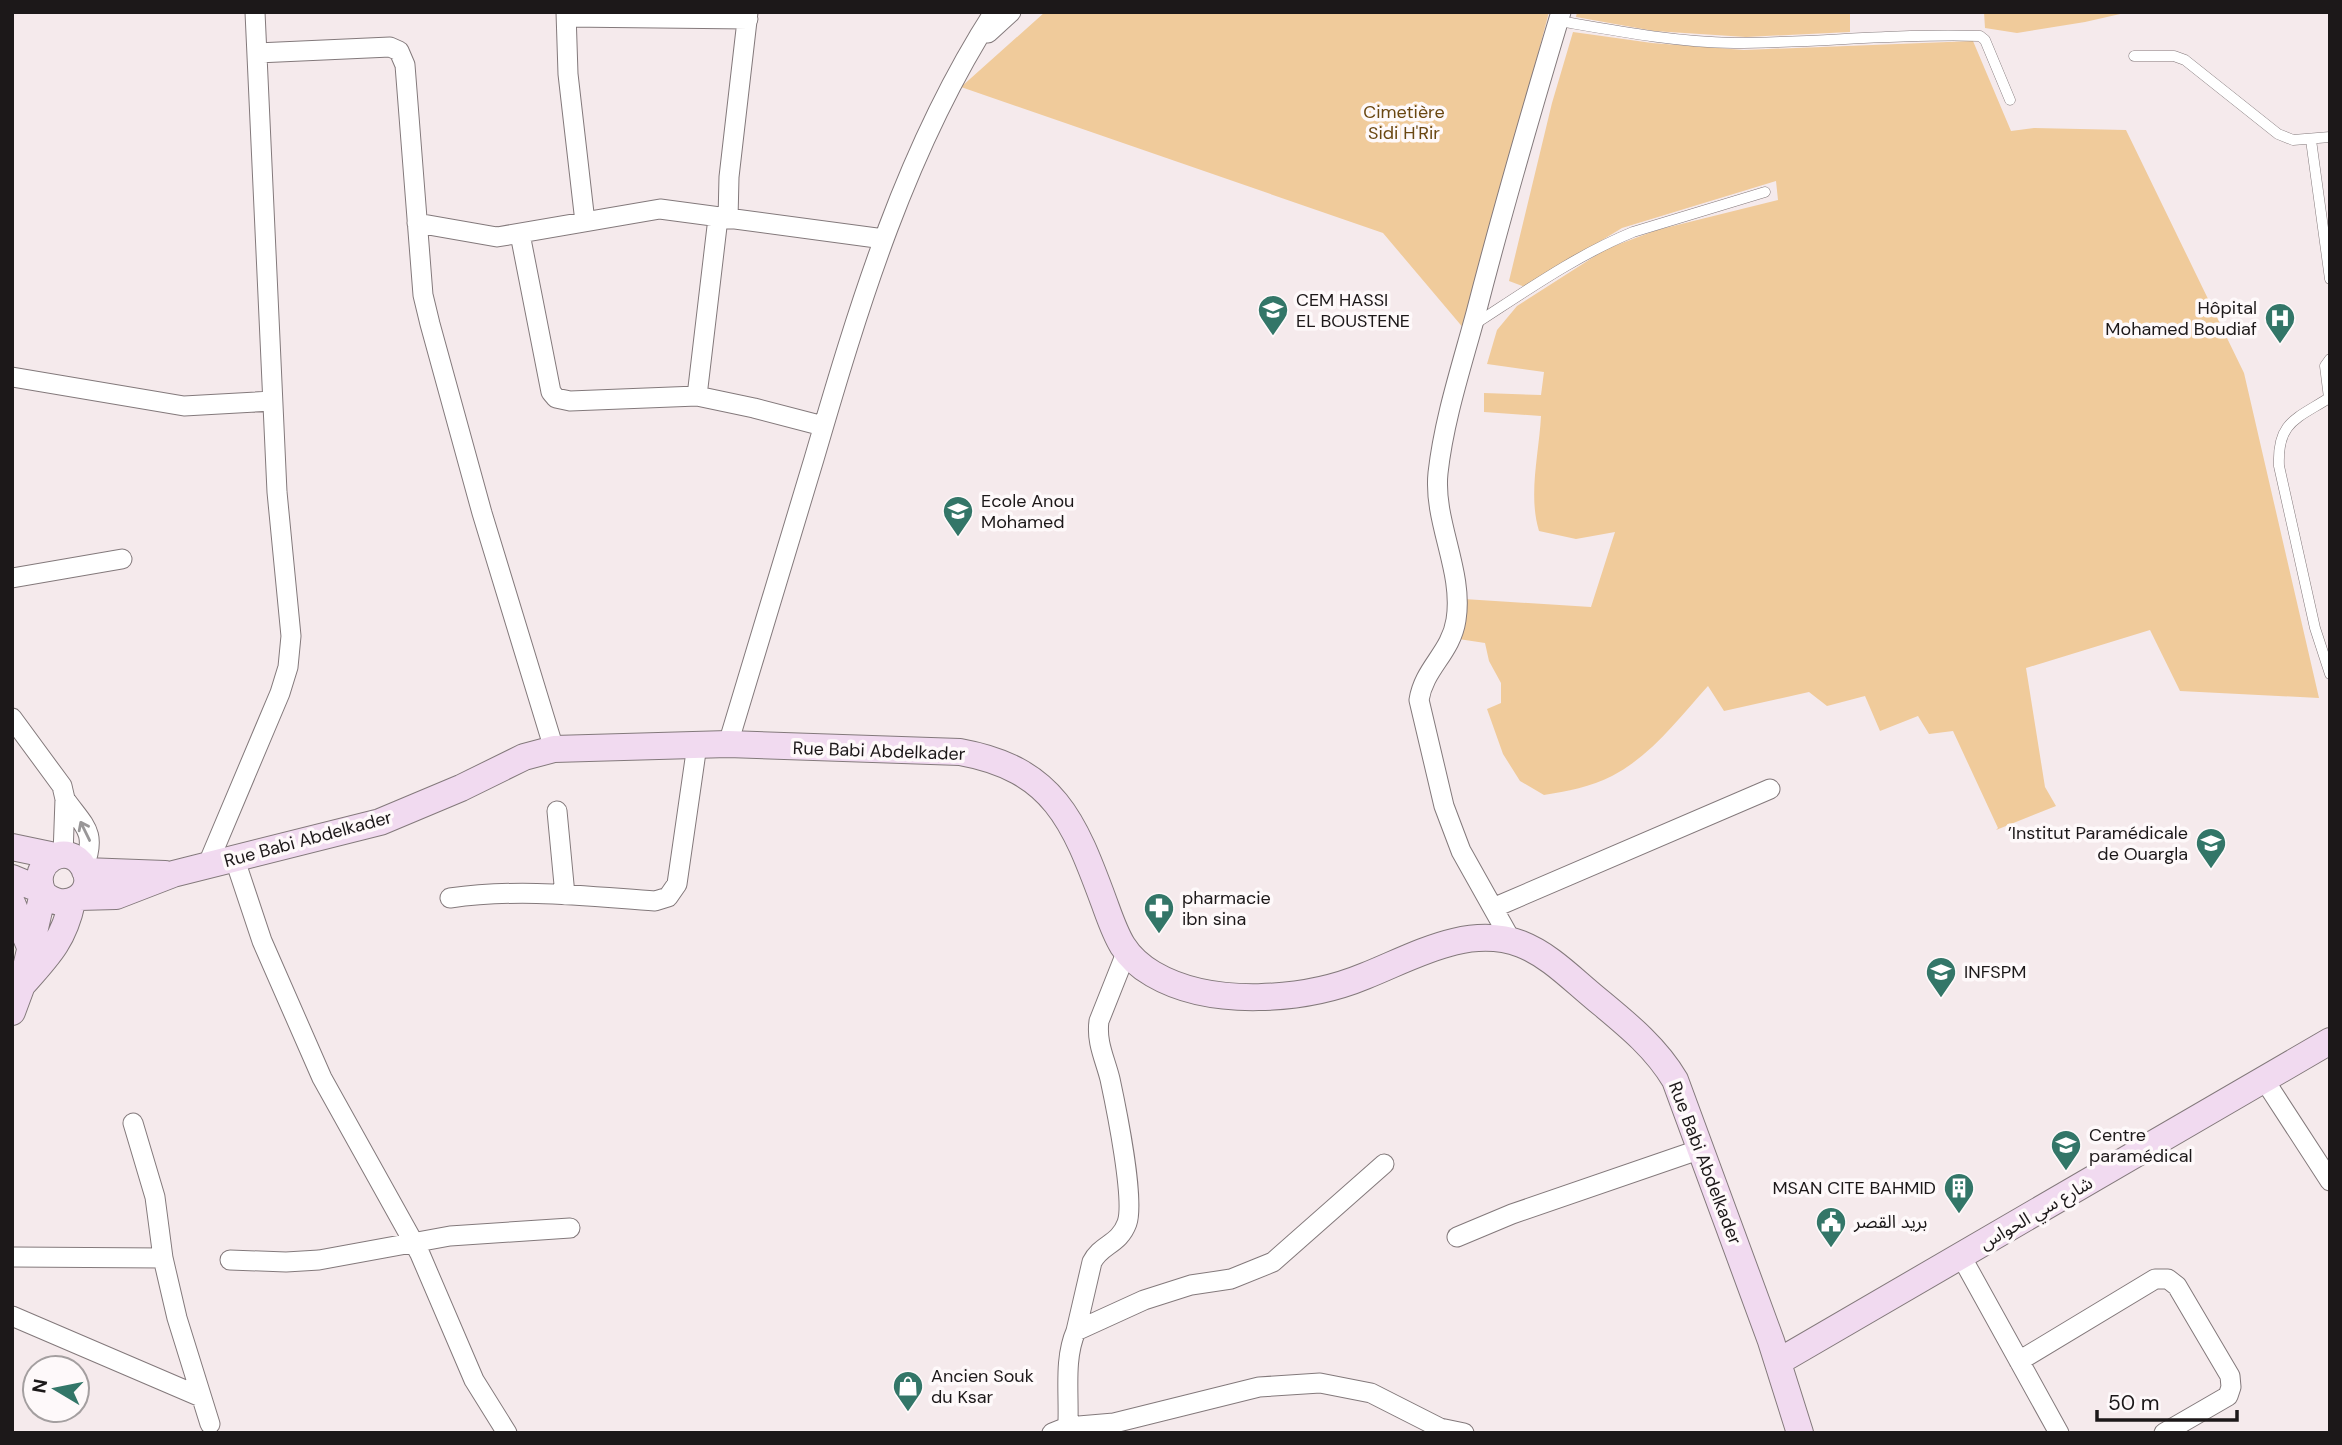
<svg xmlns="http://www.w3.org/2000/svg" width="2342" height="1445" viewBox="0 0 2342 1445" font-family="'DM Sans','Noto Sans Arabic',sans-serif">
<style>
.green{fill:#f0cb9b}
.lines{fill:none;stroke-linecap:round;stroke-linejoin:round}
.lane-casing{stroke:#83797b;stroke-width:11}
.street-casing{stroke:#83797b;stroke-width:21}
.secondary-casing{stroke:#83797b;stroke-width:28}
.lane{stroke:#fff;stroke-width:10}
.street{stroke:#fff;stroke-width:19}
.secondary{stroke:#f1daf0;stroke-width:26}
.oneway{stroke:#999798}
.labels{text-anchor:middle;stroke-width:7;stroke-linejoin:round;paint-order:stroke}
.park-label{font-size:18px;fill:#6a4711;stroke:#fef9fa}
.poi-label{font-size:18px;fill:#1c1819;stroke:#fef9fa;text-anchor:start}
.street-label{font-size:18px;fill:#1c1819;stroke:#fef9fa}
</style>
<rect width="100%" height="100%" fill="#f5eaec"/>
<!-- green -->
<path class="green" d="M1045,12h504l-84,318 -82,-97 -422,-146z
M1577,12h273v20l-104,5 -92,-6 -78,-14z
M1984,12h145l-44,10 -68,11 -32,-5z
M1573,32l79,11 92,7 229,-9 38,90 23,-3 92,2 118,243 75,325 -139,-7 -30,-61 -124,38 19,119 11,19 -60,24 2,-2 -45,-97 -24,3 -11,-18 -38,15 -15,-35 -38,10 -18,-14 -85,19 -16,-25c-28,31 -57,70 -96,90 -21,11 -45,15 -68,19l-24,-14 -17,-27 -16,-45 14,-6v-20l-12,-22 -4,-18 -33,-5 12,-39 127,8 24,-75 -39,7 -37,-8c-11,-36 0,-77 2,-115l-57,-4v-19l57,2 3,-23 -57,-8 10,-34 20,-24 89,-57 51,-19 121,-30 -2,-19 -154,47 -97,59 -16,-6 43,-178z"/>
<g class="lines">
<!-- lane casing -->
<g class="lane-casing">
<path id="lane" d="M1559,21c58,10 116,21 175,22 82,0 164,-10 246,-7l5,4 25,60
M2134,56h40l11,4 93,74 15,6 37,-3
M2311,140l19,139
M1475,324c51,-33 102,-69 158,-92l132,-40
M2330,359l-5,7 4,32c-33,21 -52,24 -50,68l36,162 15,46"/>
</g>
<!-- street casing -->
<g class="street-casing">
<path id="street" d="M566,12l2,62 17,148
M567,17l181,2
M988,33l23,-21
M257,53l133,-6 9,4 6,14 18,230 7,29 52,189 72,236
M718,218l-21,178 57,12 69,18
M728,219l1,-42 19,-165
M417,223l80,14 163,-28 224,30
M520,234l31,158 5,6 14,3 127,-5
M12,377l172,29 88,-5
M12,578l110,-19
M12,718l50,68 3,13 -2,56
M728,744c29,-95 58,-190 86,-285 45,-154 92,-311 180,-447
M65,799c20,28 32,33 19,68
M557,811l8,84
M235,860l27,81 60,137 98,176 54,126 33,53
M207,866l73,-173 8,-26 3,-31 -14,-144 -22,-480
M450,898c70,-10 135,-2 205,3l13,-4 9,-13 20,-139
M1493,908l277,-119
M1512,942l-51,-91 -17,-45 -25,-106c5,-32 32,-47 37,-80 8,-49 -23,-98 -18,-147 6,-54 24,-108 38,-160 26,-101 55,-201 85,-301
M2265,1081l65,100
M133,1123l22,74 8,61 14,60 33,106
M1457,1237l55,-23 189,-65
M1961,1256l98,177
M12,1257l151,1
M230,1260l56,2 33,-2 131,-24 120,-8
M12,1316l189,81
M1076,1331l16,-69c9,-18 27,-17 35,-39 8,-23 -11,-116 -17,-144 -5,-20 -14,-37 -11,-58l27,-68
M2019,1361l136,-82h13l9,7 53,90 1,11 -3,9 -64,37
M1067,1427l47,-4 145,-36 61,-4 51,10 69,35 24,5
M1052,1433l15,-6 1,-6c1,-29 -4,-63 8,-90l68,-31 47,-15 40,-6 42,-17 111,-98"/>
</g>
<!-- secondary casing -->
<g class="secondary-casing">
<path id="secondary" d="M12,847l43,9
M85,871l80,3
M12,878l29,12
M79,897l37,-1 57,-22 207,-52 81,-34 63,-31 30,-8 174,-5 232,8c94,17 114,69 144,150 12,33 18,54 49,72 58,34 152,27 212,2 48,-19 102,-52 156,-32 28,11 50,34 73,53 30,25 61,49 81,83l96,261 29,92
M12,903l18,44
M23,984c25,-28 41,-44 49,-82
M12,1012l10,-27 21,-92c-15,-31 26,-54 41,-25 14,26 -20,47 -41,25
M1778,1362l552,-321"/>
</g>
<!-- lane -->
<use href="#lane" class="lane"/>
<!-- street -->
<use href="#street" class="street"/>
<!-- secondary -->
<use href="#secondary" class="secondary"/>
</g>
<!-- one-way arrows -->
<defs><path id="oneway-shaft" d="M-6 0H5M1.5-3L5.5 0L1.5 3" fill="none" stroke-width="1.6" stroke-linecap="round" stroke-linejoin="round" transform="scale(1.75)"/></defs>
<use class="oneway" href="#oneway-shaft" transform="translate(85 831) rotate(-116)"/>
<!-- icons -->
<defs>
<g id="school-pin" transform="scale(1.575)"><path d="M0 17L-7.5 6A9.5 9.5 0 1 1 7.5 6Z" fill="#337668" stroke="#fef9fa"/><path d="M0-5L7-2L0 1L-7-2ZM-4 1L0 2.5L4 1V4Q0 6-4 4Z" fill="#fff"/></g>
<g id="hospital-pin" transform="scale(1.575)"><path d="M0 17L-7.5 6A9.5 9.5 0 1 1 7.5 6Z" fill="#337668" stroke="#fef9fa"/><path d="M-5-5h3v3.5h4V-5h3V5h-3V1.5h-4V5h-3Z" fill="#fff"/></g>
<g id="pharmacy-pin" transform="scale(1.575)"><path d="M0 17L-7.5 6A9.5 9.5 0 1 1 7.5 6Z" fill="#337668" stroke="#fef9fa"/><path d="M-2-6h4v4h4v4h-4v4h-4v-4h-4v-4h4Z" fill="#fff"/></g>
<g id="university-pin" transform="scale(1.575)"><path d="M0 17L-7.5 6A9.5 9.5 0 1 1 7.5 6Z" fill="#337668" stroke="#fef9fa"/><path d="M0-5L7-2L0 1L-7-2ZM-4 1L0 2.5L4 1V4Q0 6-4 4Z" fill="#fff"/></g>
<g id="building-pin" transform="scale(1.575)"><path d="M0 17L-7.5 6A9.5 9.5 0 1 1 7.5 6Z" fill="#337668" stroke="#fef9fa"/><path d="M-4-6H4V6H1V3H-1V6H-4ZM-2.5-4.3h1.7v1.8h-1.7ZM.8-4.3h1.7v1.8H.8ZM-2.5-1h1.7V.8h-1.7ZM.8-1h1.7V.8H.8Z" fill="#fff"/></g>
<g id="civic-pin" transform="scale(1.575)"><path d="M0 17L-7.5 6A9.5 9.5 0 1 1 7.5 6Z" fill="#337668" stroke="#fef9fa"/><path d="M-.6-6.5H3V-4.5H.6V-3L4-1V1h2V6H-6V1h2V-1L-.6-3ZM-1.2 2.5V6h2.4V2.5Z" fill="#fff"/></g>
<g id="shop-pin" transform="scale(1.575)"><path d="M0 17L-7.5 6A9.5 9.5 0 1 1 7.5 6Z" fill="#337668" stroke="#fef9fa"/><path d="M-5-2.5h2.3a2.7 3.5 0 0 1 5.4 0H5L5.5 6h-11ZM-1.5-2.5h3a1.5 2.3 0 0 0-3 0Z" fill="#fff"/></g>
</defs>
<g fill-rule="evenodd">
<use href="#school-pin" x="1273" y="310"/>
<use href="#hospital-pin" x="2280" y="318"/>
<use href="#school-pin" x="958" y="511"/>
<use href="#school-pin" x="2211" y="843"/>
<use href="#pharmacy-pin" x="1159" y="908"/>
<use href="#university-pin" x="1941" y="972"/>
<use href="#school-pin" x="2066" y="1145"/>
<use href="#building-pin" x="1959" y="1188"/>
<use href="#civic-pin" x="1831" y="1222"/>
<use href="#shop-pin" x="908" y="1386"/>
</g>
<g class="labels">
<!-- park labels -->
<g class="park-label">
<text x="1404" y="118">Cimetière<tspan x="1404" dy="21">Sidi H'Rir</tspan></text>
</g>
<!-- poi labels -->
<g class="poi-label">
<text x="1296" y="306">CEM HASSI<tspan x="1296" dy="21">EL BOUSTENE</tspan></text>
<text x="2257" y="314" text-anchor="end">Hôpital<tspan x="2257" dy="21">Mohamed Boudiaf</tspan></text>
<text x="981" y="507">Ecole Anou<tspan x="981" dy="21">Mohamed</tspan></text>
<text x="2188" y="839" text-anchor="end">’Institut Paramédicale<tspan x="2188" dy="21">de Ouargla</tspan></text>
<text x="1182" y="904">pharmacie<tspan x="1182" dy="21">ibn sina</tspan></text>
<text x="1964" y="978">INFSPM</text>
<text x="2089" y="1141">Centre<tspan x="2089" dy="21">paramédical</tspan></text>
<text x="1936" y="1194" text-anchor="end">MSAN CITE BAHMID</text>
<text x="1854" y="1228">بريد القصر</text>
<text x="931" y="1382">Ancien Souk<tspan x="931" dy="21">du Ksar</tspan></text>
</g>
<!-- street labels -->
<g class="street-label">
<text transform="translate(879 751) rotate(2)" y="6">Rue Babi Abdelkader</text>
<text transform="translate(308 839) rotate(-15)" y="6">Rue Babi Abdelkader</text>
<text transform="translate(1705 1163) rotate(69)" y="6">Rue Babi Abdelkader</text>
<text transform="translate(2036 1213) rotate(-30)" y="6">شارع سي الحواس</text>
</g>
</g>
<!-- border -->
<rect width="2342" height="1445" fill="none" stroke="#1c1819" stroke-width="28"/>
<!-- north arrow -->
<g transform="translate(56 1389) rotate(280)"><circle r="33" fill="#fef9fa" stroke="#a49fa0" stroke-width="2"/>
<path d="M0-5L12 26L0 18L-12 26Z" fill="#337668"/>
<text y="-10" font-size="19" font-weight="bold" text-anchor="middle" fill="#1c1819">N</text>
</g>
<!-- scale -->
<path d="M2097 1410v10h140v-10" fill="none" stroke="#1c1819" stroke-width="3.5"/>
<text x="2108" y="1410" font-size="21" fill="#1c1819" stroke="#fef9fa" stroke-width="5" paint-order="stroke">50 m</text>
</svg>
